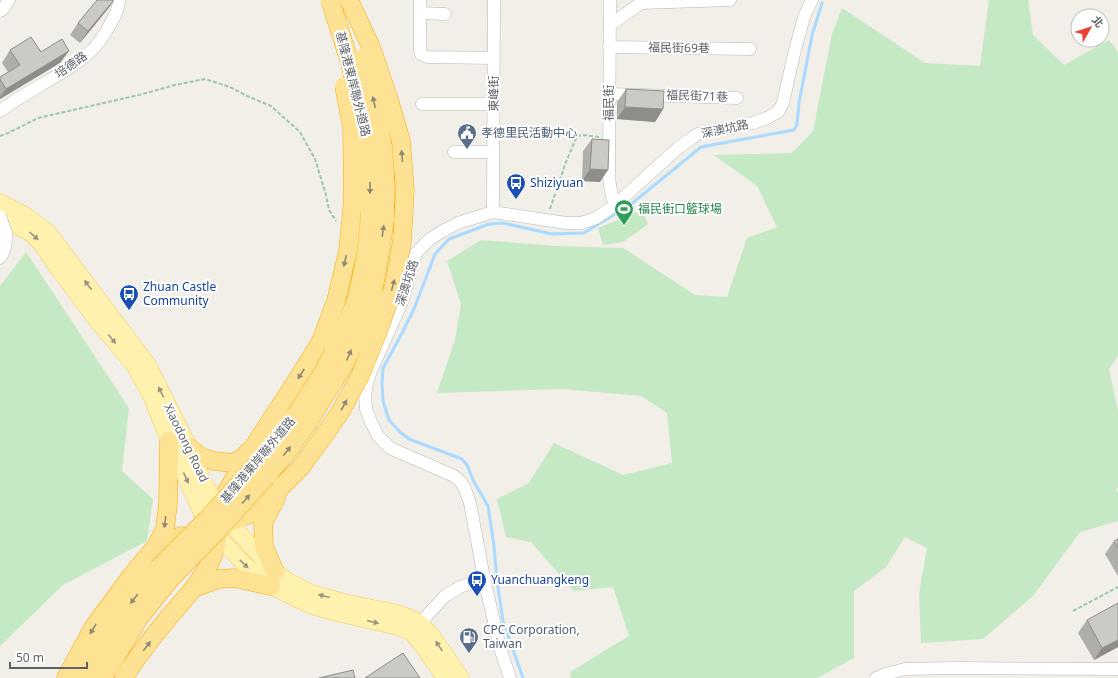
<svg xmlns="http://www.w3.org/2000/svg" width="1118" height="678" viewBox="0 0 1118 678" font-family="'Noto Sans','Noto Sans TC',sans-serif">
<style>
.green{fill:#c5e8c5}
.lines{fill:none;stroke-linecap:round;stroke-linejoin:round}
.stream{stroke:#aadaff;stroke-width:3}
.minor-casing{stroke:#b5b8bc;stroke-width:13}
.major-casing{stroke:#f2c960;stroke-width:17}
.highway-casing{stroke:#f9ab00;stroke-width:19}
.path{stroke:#9cc7a9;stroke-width:2;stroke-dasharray:4 2;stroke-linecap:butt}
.minor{stroke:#fff;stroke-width:12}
.major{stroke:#fff2af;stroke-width:16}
.highway{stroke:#fde293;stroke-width:18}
.minor-bridge-casing{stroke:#b5b8bc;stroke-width:13;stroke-linecap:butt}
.highway-bridge-casing{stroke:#f9ab00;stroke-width:19;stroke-linecap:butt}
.minor-bridge{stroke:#fff;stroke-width:12}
.highway-bridge{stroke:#fde293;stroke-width:18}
.wall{fill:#afaea9}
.shaded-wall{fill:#8f8d8a}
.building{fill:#cccac5;stroke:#8f8d8a}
.oneway{fill:#8e8975}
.oneway2{fill:#979581}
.labels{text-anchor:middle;stroke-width:4;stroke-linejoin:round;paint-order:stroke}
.street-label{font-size:12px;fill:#5f6368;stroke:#fff}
.service-label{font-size:12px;fill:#4e5e75;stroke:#fff;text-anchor:start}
.transit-label{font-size:12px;fill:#164399;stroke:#fff;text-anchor:start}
.leisure-label{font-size:12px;fill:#27864d;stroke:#fff;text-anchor:start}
</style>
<rect width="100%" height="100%" fill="#f1efe8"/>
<!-- green -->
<path class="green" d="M989,0h39l5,35 31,30 45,-25 9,12v304l-9,13 9,42v76l-2,3 2,3v28l-38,11 -47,64 -50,43 -62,4 -2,-50 8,-45 -22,-11 -19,30 -32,24v67l-37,20h-246l-1,-6 59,-36 -16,-49 -39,4 -43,-49 -25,-5 -9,-38 32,-16 25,-40 69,32 49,-12 -5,-50 -26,-17 -78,-7 -126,4 18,-53 6,-36 -14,-43 34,-21 74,6 68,2 72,47 32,2 20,-59 30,-11 -20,-41 -43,-31 78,-2 21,-22 19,-97 10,-26 83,55 55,3z
M642,210l6,14 -25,18 -20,3 -5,-17z
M26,252l103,156 -7,63 31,28 -6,42 -84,44 -63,61v-360z"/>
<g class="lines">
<!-- stream -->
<path class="stream" d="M523,678l-20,-57 -6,-40 -3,-35 -6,-40 -14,-24 -7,-17 -5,-6 -53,-20 -9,-7 -11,-12 -6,-19 -1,-18 1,-15 17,-31 14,-28 21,-55 14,-15 40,-15 14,-1 49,11 32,-1 46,-28 71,-58 93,-17 3,-5 2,-23 7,-35 6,-32 10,-32"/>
<!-- minor casing -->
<g class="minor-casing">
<path id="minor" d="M420,0v50l1,4 6,3 67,1
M610,0l-1,179 3,18 3,8
M0,11l2,-1 7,-10
M420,13l25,1
M610,25l31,-22 89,-3
M609,47l141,2
M609,94l128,4
M422,104h72
M0,111c29,-22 65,-36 92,-61 8,-7 14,-18 19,-27 4,-7 8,-15 8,-23
M454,152h39
M493,212l1,-212
M0,258c6,-8 6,-15 6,-25
M420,623l25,-27 15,-9 24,-9
M510,678l-10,-30 -16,-70 -14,-75 -5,-14 -4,-7 -7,-6 -64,-28 -12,-12 -7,-14 -5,-13 -1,-14 2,-12 4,-12 31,-69 14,-49 14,-14 11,-7 17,-9 35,-11 73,11h15l15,-5 19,-13 63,-57 14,-10 6,-4 8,-2 47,-9 14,-5 11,-6 5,-9 11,-49 10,-37 8,-17
M876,678l10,-4 19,-5 49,-1 164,1"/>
</g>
<!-- major casing -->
<g class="major-casing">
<path id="major" d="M0,202l25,13 23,17 100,133 41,82 10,25 18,35 12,15 46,50 13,9 24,12 32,9 53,11 12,4 11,6 13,14 28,41
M0,217l32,17 9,10 19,27 38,51 37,44 17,32 17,43 36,79 12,15 28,30 26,21 41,20 25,7 61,14 14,6 10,12 23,33"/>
</g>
<!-- highway casing -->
<g class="highway-casing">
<path id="highway" d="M189,447l12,10 13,4 19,2 9,-5 7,-7
M256,465l39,-49
M266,477l23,-28 18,-25
M227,491c29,-51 64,-99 94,-150
M275,572l-11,-25 -1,-24 13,-25
M132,575l49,-39
M194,588l24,-9 17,-1 36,8
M66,678l27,-50 39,-53 25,-30 8,-17 3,-24 1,-63
M85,678l13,-24 29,-47 31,-39
M103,678l36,-60 32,-40
M124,678c14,-24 33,-46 50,-67 15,-17 32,-36 40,-58 4,-10 3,-21 3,-31h12l26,-10 8,-7 38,-38 21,-29"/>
</g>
<!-- path -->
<path class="path" d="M0,136l8,-3 30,-15 101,-23 36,-10 30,-6 25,8 17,9 24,10 29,26 15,27 11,36 3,15 7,11
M550,209l16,-47 11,-26 5,-1 18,2
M1073,611l45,-24"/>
<!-- minor -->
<use href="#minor" class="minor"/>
<!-- major -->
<use href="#major" class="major"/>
<!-- highway -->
<use href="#highway" class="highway"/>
<!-- minor-bridge casing -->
<g class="minor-bridge-casing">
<path id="minor-bridge" d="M0,216l6,17"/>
</g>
<!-- highway-bridge casing -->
<g class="highway-bridge-casing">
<path id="highway-bridge" d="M321,341l15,-40 12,-50 5,-51 -1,-73 -8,-41
M295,416l29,-45 19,-38 14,-35 9,-43 4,-40v-54l-7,-43 -13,-55 -20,-63
M307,424l38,-61 20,-45 7,-21 7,-38 6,-40v-47l-2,-25 -19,-90
M322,438l17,-24 21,-38 17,-42 17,-48 8,-45 3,-51 -4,-49 -12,-41 -18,-53 -22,-47
M158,568l51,-51 47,-52
M171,578l49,-50 46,-51"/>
</g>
<!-- minor-bridge -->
<use href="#minor-bridge" class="minor-bridge"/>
<!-- highway-bridge -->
<use href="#highway-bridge" class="highway-bridge"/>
</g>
<!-- wall -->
<path class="wall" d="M111,5l-31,38 -10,-8 8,-12z
M10,50l31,2 19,11 -60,36v-22l8,-5 -6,-9z
M626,89l37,20 -8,13 -38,-3v-17z
M592,139l8,43 -18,-1 1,-30z
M1118,539v37l-13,-22 9,-13z
M1087,620l31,27 -24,13 -16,-27z"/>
<!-- shaded-wall -->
<path class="shaded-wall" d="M114,0l-3,5 -31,38 8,-12z
M69,51l-9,12 -60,36v-2l6,-8z
M625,107l38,2 -8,13 -38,-3z
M590,169l18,1 -8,12 -18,-1z
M1118,640v7l-24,13 8,-12z"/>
<!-- building -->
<path class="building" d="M97,0h17l-26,31 -10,-8z
M31,37l10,15 21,-13 7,12 -63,38 -6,-10v-2l20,-12 -10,-15z
M626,89l38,2 -1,18 -38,-2z
M592,139l17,1 -1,30 -18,-1z
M1118,539v9l-4,-7z
M1118,603v37l-16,8 -15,-28z
M403,653l17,25h-55z
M353,670l2,8h-36z"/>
<!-- one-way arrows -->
<defs><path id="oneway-solid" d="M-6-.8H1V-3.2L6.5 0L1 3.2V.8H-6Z"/></defs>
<g class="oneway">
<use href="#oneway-solid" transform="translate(374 102) rotate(-102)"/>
<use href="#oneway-solid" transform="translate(402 156) rotate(-95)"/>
<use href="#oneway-solid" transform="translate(370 188) rotate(90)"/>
<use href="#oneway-solid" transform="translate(383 231) rotate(-82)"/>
<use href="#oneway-solid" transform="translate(345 261) rotate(103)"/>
<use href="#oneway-solid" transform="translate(393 285) rotate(-76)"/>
<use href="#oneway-solid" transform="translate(349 355) rotate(-66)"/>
<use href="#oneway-solid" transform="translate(301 374) rotate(123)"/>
<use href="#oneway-solid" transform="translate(344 405) rotate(-61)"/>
<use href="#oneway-solid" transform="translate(287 451) rotate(-51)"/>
<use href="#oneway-solid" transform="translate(246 499) rotate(-48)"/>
<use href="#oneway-solid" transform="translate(165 522) rotate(97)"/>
<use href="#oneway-solid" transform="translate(134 599) rotate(128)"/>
<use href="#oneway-solid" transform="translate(93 629) rotate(122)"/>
<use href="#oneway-solid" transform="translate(147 646) rotate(-52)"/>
</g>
<g class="oneway2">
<use href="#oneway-solid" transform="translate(34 236) rotate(42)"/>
<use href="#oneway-solid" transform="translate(88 285) rotate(-127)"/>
<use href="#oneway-solid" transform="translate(112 339) rotate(50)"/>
<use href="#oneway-solid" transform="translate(161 392) rotate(-116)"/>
<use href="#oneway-solid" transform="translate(186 478) rotate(66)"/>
<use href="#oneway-solid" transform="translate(244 564) rotate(44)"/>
<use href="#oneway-solid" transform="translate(324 596) rotate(-165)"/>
<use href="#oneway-solid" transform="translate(373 622) rotate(13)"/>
<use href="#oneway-solid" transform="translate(439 646) rotate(-124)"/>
</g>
<!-- icons -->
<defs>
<g id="civic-pin" transform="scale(1)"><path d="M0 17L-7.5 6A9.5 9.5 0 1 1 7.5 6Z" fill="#5c6f8a" stroke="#fff"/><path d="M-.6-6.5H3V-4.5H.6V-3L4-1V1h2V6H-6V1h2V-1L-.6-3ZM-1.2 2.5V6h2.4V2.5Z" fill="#fff"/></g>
<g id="bus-pin" transform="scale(1)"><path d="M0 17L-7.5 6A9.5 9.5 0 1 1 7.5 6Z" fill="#1a4fb4" stroke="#fff"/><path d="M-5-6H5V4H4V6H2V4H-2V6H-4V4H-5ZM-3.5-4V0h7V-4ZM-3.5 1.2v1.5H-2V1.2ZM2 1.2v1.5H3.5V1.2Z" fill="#fff"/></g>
<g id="stadium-pin" transform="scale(1)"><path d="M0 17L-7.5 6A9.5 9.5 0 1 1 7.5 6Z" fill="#2e9e5b" stroke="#fff"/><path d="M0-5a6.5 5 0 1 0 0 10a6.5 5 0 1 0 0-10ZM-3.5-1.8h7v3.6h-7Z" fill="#fff"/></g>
<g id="fuel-pin" transform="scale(1)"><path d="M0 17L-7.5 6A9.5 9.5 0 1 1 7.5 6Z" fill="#5c6f8a" stroke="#fff"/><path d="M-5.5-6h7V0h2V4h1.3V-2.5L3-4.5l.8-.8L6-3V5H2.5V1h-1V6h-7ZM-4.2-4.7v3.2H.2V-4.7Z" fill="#fff"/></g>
</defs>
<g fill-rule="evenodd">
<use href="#civic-pin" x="467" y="133"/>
<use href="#bus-pin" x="516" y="183"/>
<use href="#stadium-pin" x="624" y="209"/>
<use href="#bus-pin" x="129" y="294"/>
<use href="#bus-pin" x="477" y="580"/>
<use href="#fuel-pin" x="469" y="637"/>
</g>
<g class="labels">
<!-- street labels -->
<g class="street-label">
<text transform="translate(679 48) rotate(1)" y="4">福民街69巷</text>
<text transform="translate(71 65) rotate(-35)" y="4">培德路</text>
<text transform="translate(353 84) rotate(76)" y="4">基隆港東岸聯外道路</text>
<text transform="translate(494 94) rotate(-90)" y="4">東峰街</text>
<text transform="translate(697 96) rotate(2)" y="4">福民街71巷</text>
<text transform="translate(609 103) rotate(-90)" y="4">福民街</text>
<text transform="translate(725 129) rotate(-12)" y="4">深澳坑路</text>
<text transform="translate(407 283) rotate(-72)" y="4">深澳坑路</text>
<text transform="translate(186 443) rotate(64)" y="4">Xiaodong Road</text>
<text transform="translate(258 460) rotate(-50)" y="4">基隆港東岸聯外道路</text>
</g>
<!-- service labels -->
<g class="service-label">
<text x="481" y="137">孝德里民活動中心</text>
<text x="483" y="634">CPC Corporation,<tspan x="483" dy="14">Taiwan</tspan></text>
</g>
<!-- transit labels -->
<g class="transit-label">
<text x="530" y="187">Shiziyuan</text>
<text x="143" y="291">Zhuan Castle<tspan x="143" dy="14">Community</tspan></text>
<text x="491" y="584">Yuanchuangkeng</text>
</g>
<!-- leisure labels -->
<g class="leisure-label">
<text x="638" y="213">福民街口籃球場</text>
</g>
</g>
<!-- north arrow -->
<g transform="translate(1090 28) rotate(51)"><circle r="19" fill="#ffffff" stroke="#bfc1c3"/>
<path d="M0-3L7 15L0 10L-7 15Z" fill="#ea4335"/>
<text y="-6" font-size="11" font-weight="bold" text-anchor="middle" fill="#5f6368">北</text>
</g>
<!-- scale -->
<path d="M10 662v6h77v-6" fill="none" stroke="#5f6368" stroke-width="2"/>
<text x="16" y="662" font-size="12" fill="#5f6368" stroke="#ffffff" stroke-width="3" paint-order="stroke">50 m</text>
</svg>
